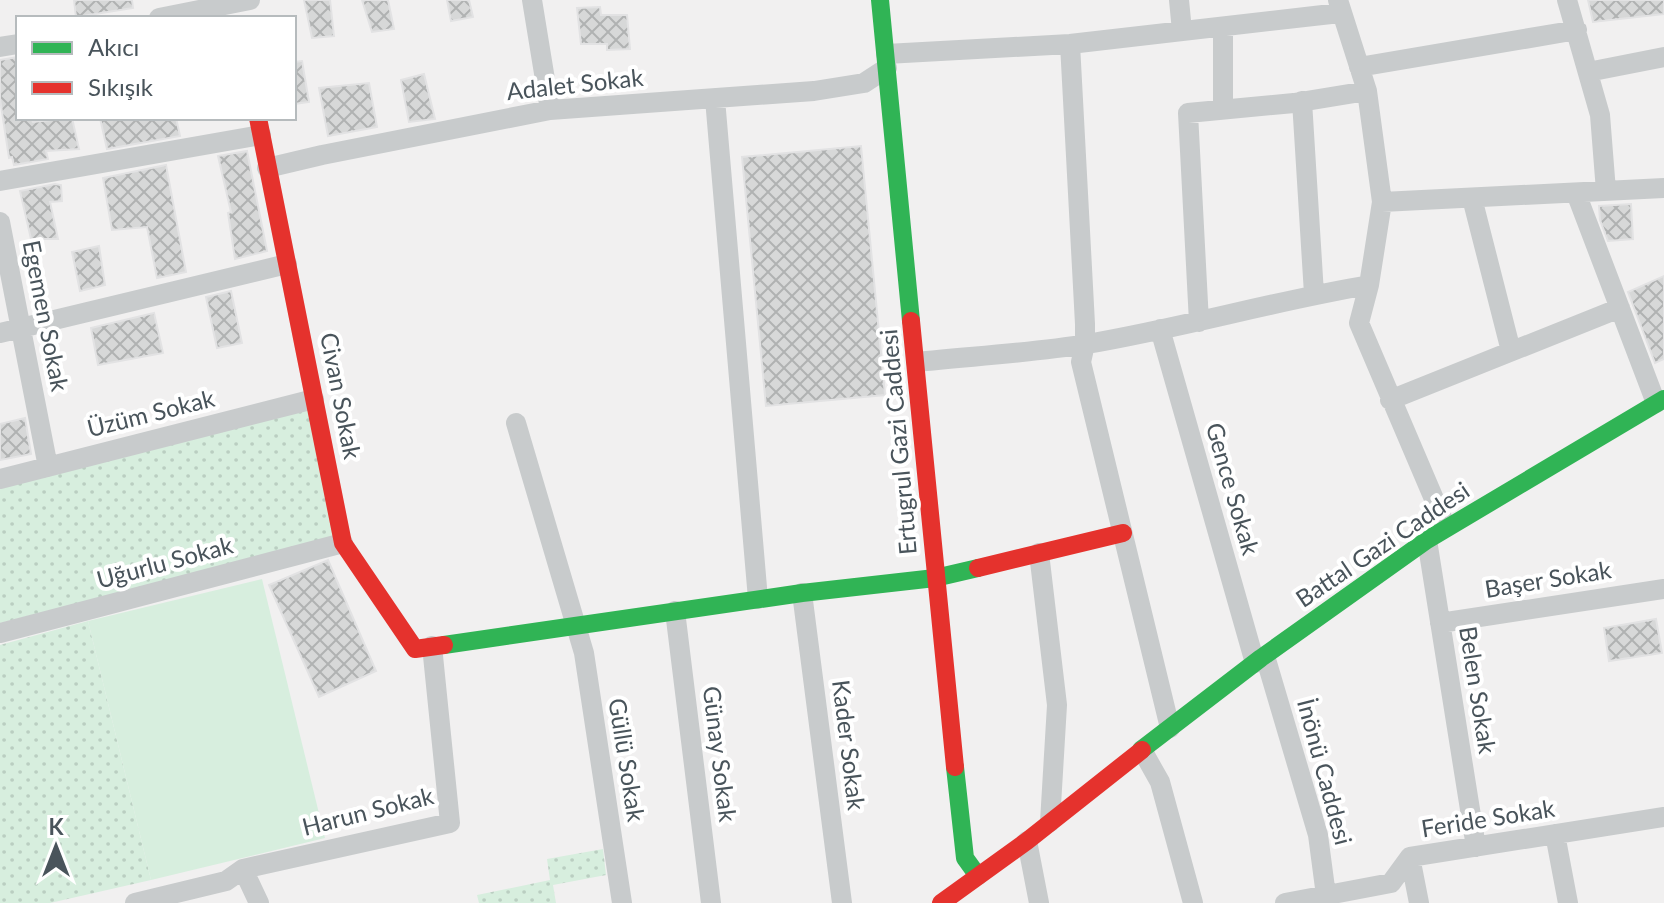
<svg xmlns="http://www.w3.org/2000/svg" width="1664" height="903" viewBox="0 0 1664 903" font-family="Lato,sans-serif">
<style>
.grass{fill:url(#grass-dots)}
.park{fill:#d7eede}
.building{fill:url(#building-cross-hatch);stroke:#e2e2e3;stroke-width:2}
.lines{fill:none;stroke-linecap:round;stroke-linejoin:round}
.street{stroke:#c8cbcc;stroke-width:20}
.fast{stroke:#30b455;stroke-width:18}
.jam{stroke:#e5322d;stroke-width:18}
.labels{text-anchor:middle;stroke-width:8;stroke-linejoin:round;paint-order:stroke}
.street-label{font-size:24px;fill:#49545b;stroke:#fff}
</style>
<defs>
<pattern id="grass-dots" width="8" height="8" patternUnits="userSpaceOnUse" patternTransform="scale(2)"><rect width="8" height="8" fill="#d7eede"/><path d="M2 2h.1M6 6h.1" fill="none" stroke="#bacec1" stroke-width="1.8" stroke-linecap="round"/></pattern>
<pattern id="building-cross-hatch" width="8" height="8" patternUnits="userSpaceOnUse" patternTransform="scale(2)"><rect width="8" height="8" fill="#d7d8d8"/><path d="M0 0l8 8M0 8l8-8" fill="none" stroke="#b0b2b2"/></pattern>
</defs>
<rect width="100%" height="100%" fill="#f1f0f0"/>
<!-- grass -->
<path class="grass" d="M309,410l31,127 -340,86v-141z
M88,621l63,259 -101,23h-50v-258z
M603,849l3,26 -53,10 3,18h-77l-2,-8 73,-15 -3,-21z"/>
<!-- park -->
<path class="park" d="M262,579l63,259 -174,42 -63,-259z"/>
<!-- building -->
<path class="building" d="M74,0h58l1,8 -57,9z
M304,0h26l4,36 -22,2z
M362,0h26l6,29 -22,3z
M447,0h22l4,17 -22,4z
M1588,0h76v14l-71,8z
M600,7l1,8h26l3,34 -23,1v-6h-26l-4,-36z
M18,57v61h13l2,4 39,-4 7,31 -33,2 2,8 -34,6 -2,-8 -3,1 -9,-59v-39z
M302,61l7,41 -15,2v-42z
M424,74l11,45 -26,3 -8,-42z
M369,83l8,44 -49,9 -9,-48z
M100,118h76l4,18 -73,13z
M861,146l24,249 -119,11 -24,-249z
M247,151l20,100 -32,8 -7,-46 3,-1 -13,-56z
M166,165l20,107 -29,6 -10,-51 -35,3 -9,-52z
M55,184l6,1 1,16 -12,1 8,37h-27l-11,-48z
M1631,204l2,35 -25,2 -8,-21 -1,-14z
M99,246l6,39 -25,6 -8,-39z
M1664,276v83l-9,4 -27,-71z
M231,291l11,52 -25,5 -11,-51z
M154,313l9,40 -65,12 -7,-37z
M25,418l6,36 -31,6v-36z
M328,560l48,111 -57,26 -50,-112z
M1656,619l6,34 -53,8 -5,-33z"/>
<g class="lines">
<!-- street -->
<path class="street" d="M532,0l18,110
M1179,0l3,31
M1338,0l29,91 15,111 -13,83 -10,38 87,204
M1567,0l33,115 6,76
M159,18l91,-18
M1223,27v82
M1070,44l15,280v20l-4,18 89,366
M0,47l18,-3
M886,54l184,-10 270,-31
M1359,67l218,-37
M1588,72l76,-15
M715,99l43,500
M1302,101l12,193
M267,168l55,-13 228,-45 264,-19 50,-8 23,-15
M0,181l261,-46
M1576,193l80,210
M1472,198l39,153
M1382,202l282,-14
M0,222l48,245
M1199,322l-11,-209 106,-10 73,-12
M1160,329l95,334
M0,333l287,-69
M916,362c57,-6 115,-9 171,-18 95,-16 187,-43 282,-59
M1390,400l230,-92
M516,423l68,230 38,250
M0,479l314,-80
M1427,540l49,307
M1039,553l18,152 -7,117
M802,593l40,310
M675,611l36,292
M1440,623l224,-34
M0,633l343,-90
M1265,656l53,179 9,68
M1142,750l18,32 33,121
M1555,834l13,69
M1027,841l12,62
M1410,857l9,46
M243,869l16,34
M135,903l91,-22 17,-12 207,-46 -18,-177
M1285,903l106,-20 19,-26 254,-40"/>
<!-- fast -->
<path class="fast" d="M880,0l31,321
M444,645l358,-52 133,-15 43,-10
M1141,750l120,-92 166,-118 237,-141
M955,767l10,91 13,18"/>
<!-- jam -->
<path class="jam" d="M258,118l85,425 72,106 29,-4
M911,321l44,446
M978,568l145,-35
M941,903l86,-62 115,-91"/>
</g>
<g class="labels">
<!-- street labels -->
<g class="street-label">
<text transform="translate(575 85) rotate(-6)" y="8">Adalet Sokak</text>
<text transform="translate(45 316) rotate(79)" y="8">Egemen Sokak</text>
<text transform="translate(340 396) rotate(79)" y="8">Civan Sokak</text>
<text transform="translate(151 414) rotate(-14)" y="8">Üzüm Sokak</text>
<text transform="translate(899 442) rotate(-95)" y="8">Ertugrul Gazi Caddesi</text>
<text transform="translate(1232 489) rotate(74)" y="8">Gence Sokak</text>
<text transform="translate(1383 545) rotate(-34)" y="8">Battal Gazi Caddesi</text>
<text transform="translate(165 563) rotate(-15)" y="8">Uğurlu Sokak</text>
<text transform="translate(1548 580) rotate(-9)" y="8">Başer Sokak</text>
<text transform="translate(1477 690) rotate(81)" y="8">Belen Sokak</text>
<text transform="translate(848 745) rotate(83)" y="8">Kader Sokak</text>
<text transform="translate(719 754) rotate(83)" y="8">Günay Sokak</text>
<text transform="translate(626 760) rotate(81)" y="8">Güllü Sokak</text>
<text transform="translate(1324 772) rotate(75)" y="8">İnönü Caddesi</text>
<text transform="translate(368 812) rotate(-14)" y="8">Harun Sokak</text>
<text transform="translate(1488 819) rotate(-9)" y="8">Feride Sokak</text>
</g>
</g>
<!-- legend -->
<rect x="16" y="16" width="280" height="104" fill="#ffffff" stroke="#b6bbbd" stroke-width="2"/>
<rect x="32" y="42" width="40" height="12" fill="#30b455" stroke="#b6bbbd" stroke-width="2"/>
<text x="88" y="56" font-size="24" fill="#49545b">Akıcı</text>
<rect x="32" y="82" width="40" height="12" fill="#e5322d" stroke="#b6bbbd" stroke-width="2"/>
<text x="88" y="96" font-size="24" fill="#49545b">Sıkışık</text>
<!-- north arrow -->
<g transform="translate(56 847)" stroke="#ffffff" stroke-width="6" paint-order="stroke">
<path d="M0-6L14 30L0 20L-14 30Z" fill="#49545b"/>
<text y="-12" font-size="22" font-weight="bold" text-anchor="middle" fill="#49545b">K</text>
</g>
</svg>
